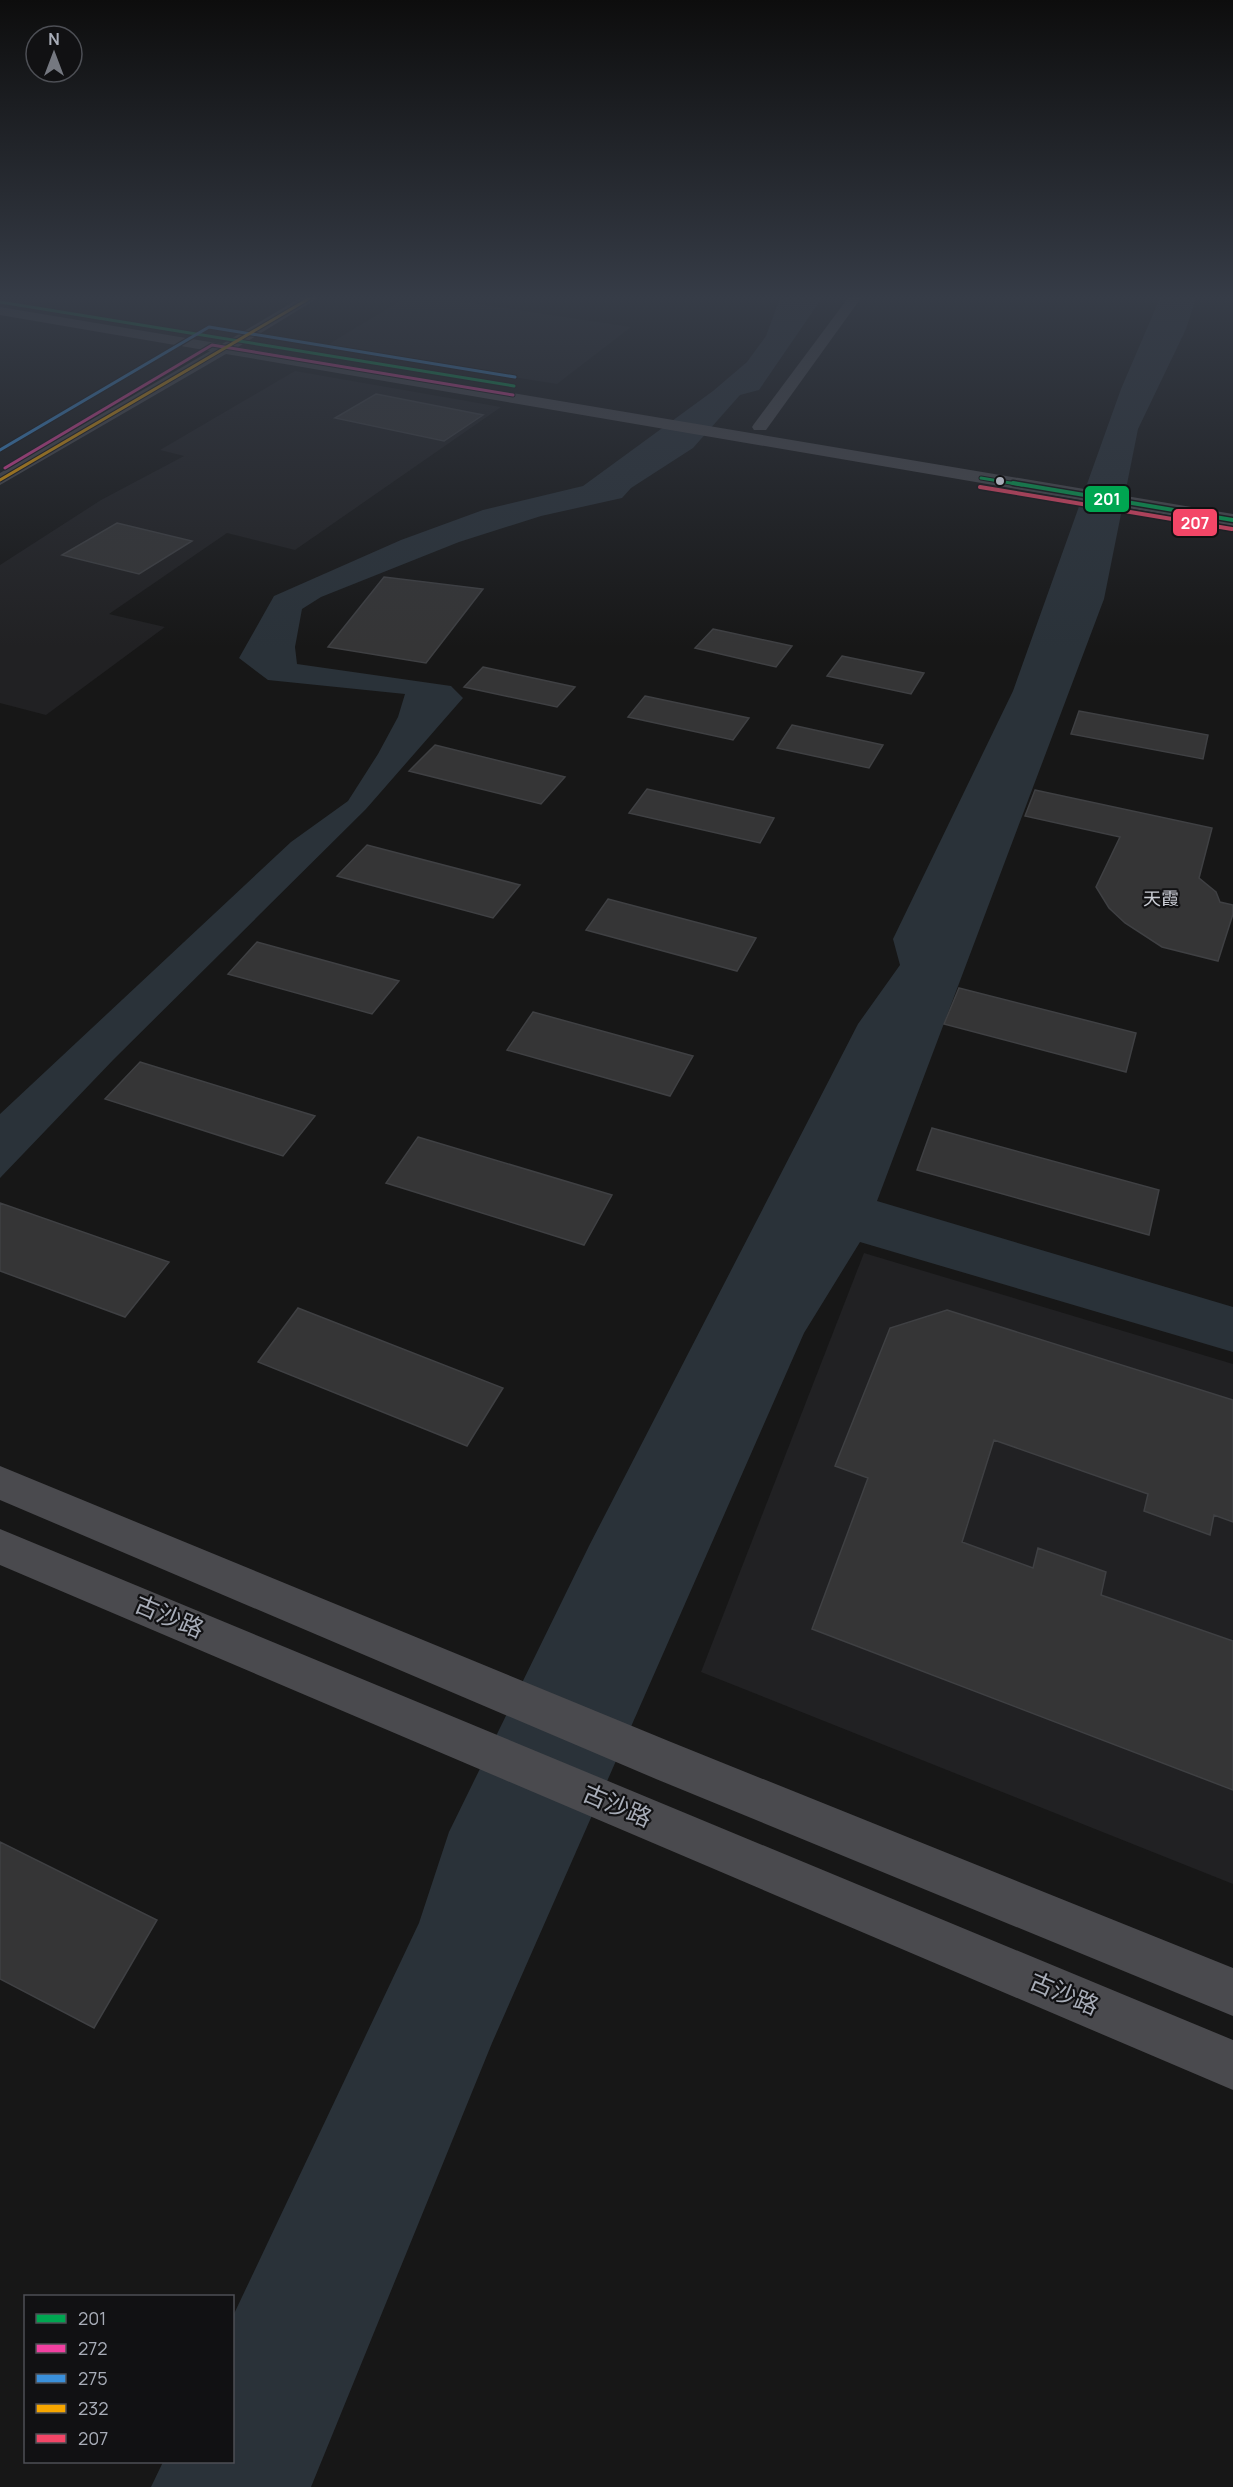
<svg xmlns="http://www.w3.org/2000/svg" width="1233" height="2487" viewBox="0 0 1233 2487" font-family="Manrope,'Noto Sans SC',sans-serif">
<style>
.built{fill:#212123}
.water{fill:#2a3239}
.building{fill:#353536;stroke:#3f4043;stroke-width:1.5}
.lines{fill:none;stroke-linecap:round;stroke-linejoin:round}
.street{fill:#4b4c50;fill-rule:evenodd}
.secondary{fill:#4a4a4e;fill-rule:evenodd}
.bus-1-far1-casing{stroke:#111113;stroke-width:5}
.bus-1-casing{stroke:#111113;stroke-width:7}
.bus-2-casing{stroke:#111113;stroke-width:5}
.bus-3-casing{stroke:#111113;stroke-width:5}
.bus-4-casing{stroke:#111113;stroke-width:5}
.bus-5-casing{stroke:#111113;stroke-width:7}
.bus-1-far1{stroke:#00a651;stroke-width:3}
.bus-1{stroke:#00a651;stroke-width:4}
.bus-2{stroke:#f240a1;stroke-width:3}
.bus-3{stroke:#3a90db;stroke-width:3}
.bus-4{stroke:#f7a600;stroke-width:3}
.bus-5{stroke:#f34667;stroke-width:4}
.bus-dot{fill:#a8adb8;stroke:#111113;stroke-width:2}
.labels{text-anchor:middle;stroke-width:4.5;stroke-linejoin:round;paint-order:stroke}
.far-quarter-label{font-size:18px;fill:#c9ccd4;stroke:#111113}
.near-street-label{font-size:24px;fill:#a8adb8;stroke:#111113}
.line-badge{stroke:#111113;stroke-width:2}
.badge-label{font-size:16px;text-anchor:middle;font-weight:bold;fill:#fff}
</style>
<rect width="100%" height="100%" fill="#171717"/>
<!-- built -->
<path class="built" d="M405,298h34l192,29 -74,57 -233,-37z
M295,371l206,36 -206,143 -68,-17 -118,81 56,13 -119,88 -46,-12v-138l101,-65 83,-44 -24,-6z
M864,1253l369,111v520l-532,-212z"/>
<!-- water -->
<path class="water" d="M780,298h42l-63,92 -19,5 -47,53 -62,40 -9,10 -81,18 -82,26 -138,55 -19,12 -7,38 2,17 154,22 12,12 -97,111 -252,250 -114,119v-64l291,-272 57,-41 30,-47 20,-37 7,-23 -137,-14 -29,-22 35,-62 127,-56 82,-30 100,-24 130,-95 34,-29 19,-26z
M1160,298h36l-10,31 -48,100 -34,170 -227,602 356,106v45l-373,-110 -56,91 -312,710 -181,444h-160l12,-25h69l1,-146 186,-393 30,-91 140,-286 269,-522 42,-59 -7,-26 120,-248 108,-302z"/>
<!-- building -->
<path class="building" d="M376,394l107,21 -39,26 -109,-23z
M117,523l75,18 -53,33 -77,-19z
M384,577l99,12 -57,74 -98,-16z
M713,629l79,17 -16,21 -81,-19z
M842,656l82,17 -13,21 -84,-18z
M483,667l92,20 -18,20 -93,-20z
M645,696l104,22 -16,22 -105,-23z
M1079,711l129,24 -5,24 -132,-25z
M792,725l91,20 -14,23 -92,-20z
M435,745l130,32 -24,27 -132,-33z
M647,789l127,29 -14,25 -131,-30z
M1035,790l177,38 -13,50 17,14 4,10 13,3v9l-15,47 -56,-14 -37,-24 -16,-15 -13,-21 24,-50 -95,-21z
M367,845l153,40 -27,33 -156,-42z
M608,899l148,39 -19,33 -151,-41z
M257,942l142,39 -27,33 -144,-40z
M959,988l177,45 -10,39 -182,-48z
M533,1012l160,44 -23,40 -163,-46z
M140,1062l175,54 -32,40 -178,-57z
M932,1128l227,62 -10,45 -232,-65z
M418,1137l194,58 -28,50 -198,-62z
M0,1203l169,59 -44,55 -125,-46z
M298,1308l205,80 -36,58 -209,-84z
M947,1310l286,90v122l-19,-7 -4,20 -66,-24 4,-17 -154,-54 -32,102 71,26 5,-20 68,24 -5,23 132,46v149l-421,-161 56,-151 -33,-12 55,-138z
M0,1842l157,78 -63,108 -94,-49z"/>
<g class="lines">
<!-- street -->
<path class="street" d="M848,298h13l-95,132h-12l-2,-3 2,-3z"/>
<!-- secondary -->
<path class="secondary" d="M300,298h18l-80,49 995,167v12l-1007,-172 -226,131v-12l210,-122 -210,-36v-8l222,37z
M0,1466l671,276 562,226v48l-577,-237 -656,-279z
M0,1529l1233,511v50l-1233,-525z"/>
<!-- bus-1-far1 casing -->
<g class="bus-1-far1-casing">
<path id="bus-1-far1" d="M0,302l514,84
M981,478l41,7"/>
</g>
<!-- bus-1 casing -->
<g class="bus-1-casing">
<path id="bus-1" d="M1013,483l220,37"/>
</g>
<!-- bus-2 casing -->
<g class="bus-2-casing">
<path id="bus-2" d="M5,468l207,-123 301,50"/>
</g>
<!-- bus-3 casing -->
<g class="bus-3-casing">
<path id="bus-3" d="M0,450l209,-123 306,50"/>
</g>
<!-- bus-4 casing -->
<g class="bus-4-casing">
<path id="bus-4" d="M0,480l310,-182"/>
</g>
<!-- bus-5 casing -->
<g class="bus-5-casing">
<path id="bus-5" d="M980,487l252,42"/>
</g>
<!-- bus-1-far1 -->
<use href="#bus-1-far1" class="bus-1-far1"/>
<!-- bus-1 -->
<use href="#bus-1" class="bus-1"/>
<!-- bus-2 -->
<use href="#bus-2" class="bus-2"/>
<!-- bus-3 -->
<use href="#bus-3" class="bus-3"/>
<!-- bus-4 -->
<use href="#bus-4" class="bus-4"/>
<!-- bus-5 -->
<use href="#bus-5" class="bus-5"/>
</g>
<!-- sky -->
<linearGradient id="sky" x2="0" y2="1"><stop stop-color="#0d0d0d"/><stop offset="0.46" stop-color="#363c47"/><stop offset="1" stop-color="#363c47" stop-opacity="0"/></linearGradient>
<rect width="1233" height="647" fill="url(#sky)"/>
<!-- markers -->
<circle class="bus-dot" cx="1000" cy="481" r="5"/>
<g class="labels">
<!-- far-quarter labels -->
<g class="far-quarter-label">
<text x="1161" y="905">天霞</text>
</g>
<!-- near-street labels -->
<g class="near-street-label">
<text transform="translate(169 1617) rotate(23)" y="8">古沙路</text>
<text transform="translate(617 1806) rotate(23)" y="8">古沙路</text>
<text transform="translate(1064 1994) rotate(23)" y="8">古沙路</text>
</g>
</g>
<g class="line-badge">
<rect x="1084" y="485" width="46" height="28" rx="6" fill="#00a651"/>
<rect x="1172" y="508" width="46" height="29" rx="6" fill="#f34667"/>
</g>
<g class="badge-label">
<text x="1107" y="505">201</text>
<text x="1195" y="529">207</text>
</g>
<!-- legend -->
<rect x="24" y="2295" width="210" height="168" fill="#111113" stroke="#4d4f55" stroke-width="1.5"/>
<rect x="36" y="2314" width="30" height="9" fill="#00a651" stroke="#4d4f55" stroke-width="1.5"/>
<text x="78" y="2325" font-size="18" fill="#a8adb8">201</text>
<rect x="36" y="2344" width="30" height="9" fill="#f240a1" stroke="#4d4f55" stroke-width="1.5"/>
<text x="78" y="2355" font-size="18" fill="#a8adb8">272</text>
<rect x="36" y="2374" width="30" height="9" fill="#3a90db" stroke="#4d4f55" stroke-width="1.5"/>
<text x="78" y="2385" font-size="18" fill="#a8adb8">275</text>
<rect x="36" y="2404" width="30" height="9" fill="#f7a600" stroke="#4d4f55" stroke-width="1.5"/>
<text x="78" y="2415" font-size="18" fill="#a8adb8">232</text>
<rect x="36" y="2434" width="30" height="9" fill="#f34667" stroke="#4d4f55" stroke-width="1.5"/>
<text x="78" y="2445" font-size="18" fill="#a8adb8">207</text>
<!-- north arrow -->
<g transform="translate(54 54)"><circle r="28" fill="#111113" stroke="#4d4f55" stroke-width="1.5"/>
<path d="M0-4.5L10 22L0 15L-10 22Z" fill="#757880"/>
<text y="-9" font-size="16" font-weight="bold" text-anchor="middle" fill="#a8adb8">N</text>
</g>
</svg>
